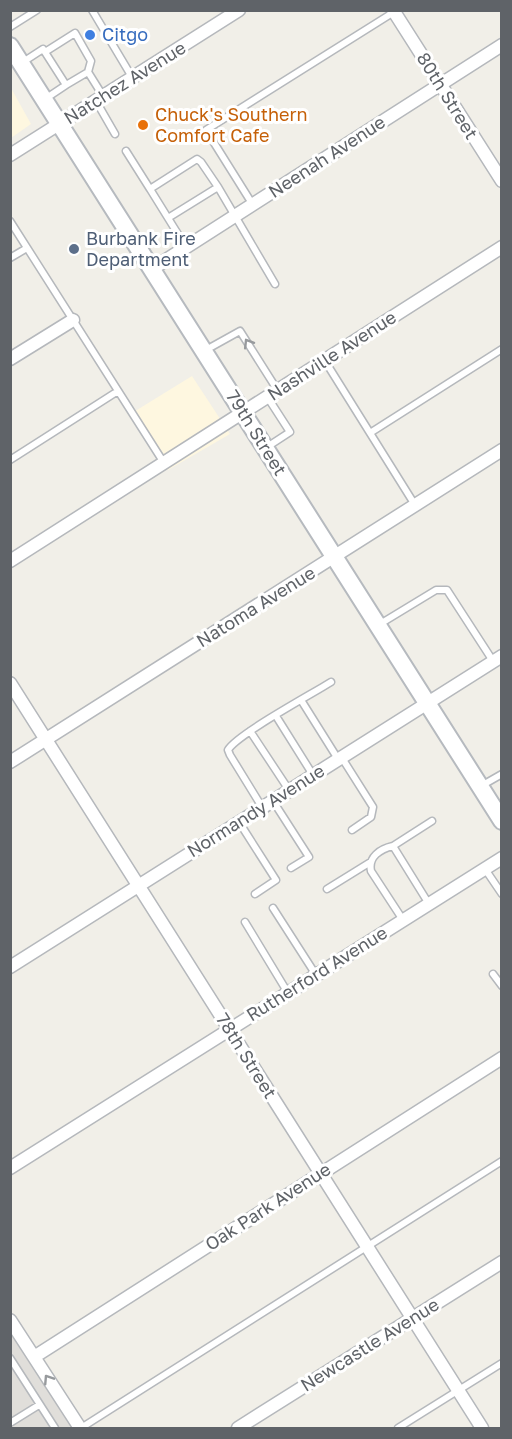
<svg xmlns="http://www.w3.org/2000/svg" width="512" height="1439" viewBox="0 0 512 1439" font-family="'Golos Text',sans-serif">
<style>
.commercial{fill:#fef7e0}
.industrial{fill:#e0deda}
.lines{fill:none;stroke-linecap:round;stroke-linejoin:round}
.service-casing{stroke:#b5b8bc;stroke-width:9}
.minor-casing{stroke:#b5b8bc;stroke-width:15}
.secondary-casing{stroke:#b6babf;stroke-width:20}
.service{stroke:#fff;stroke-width:6}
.minor{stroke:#fff;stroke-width:12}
.secondary{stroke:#fff;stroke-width:16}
.oneway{stroke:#979a9d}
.shop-dot{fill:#3f7fe0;stroke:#fff;stroke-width:2}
.food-dot{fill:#e8710a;stroke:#fff;stroke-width:2}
.service-dot{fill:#5c6f8a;stroke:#fff;stroke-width:2}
.labels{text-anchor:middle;stroke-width:6;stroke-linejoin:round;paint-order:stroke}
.shop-label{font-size:18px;fill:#366cbe;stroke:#fff;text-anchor:start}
.street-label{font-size:18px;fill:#5f6368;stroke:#fff}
.food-label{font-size:18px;fill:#c56008;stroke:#fff;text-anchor:start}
.service-label{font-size:18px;fill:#4e5e75;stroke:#fff;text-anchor:start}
</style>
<rect width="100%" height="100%" fill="#f1efe8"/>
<!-- commercial -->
<path class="commercial" d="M11,88l20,36 -20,14h-1z
M192,376l38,58 -62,36 -36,-57z"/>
<!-- industrial -->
<path class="industrial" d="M11,1323l66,105h-66z"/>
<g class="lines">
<!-- service casing -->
<g class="service-casing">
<path id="service" d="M92,10l40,67
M10,27l27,-17
M45,52l30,-19 16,28 -3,11
M23,62l20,-13 23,36 -21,14
M66,85l22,-13 15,24
M96,101l19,33
M126,151l24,38
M253,205l-47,-75 188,-118
M168,218l50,-31
M10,221l154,242
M186,247l-36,-58 47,-30 4,3 17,25 57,97
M10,258l17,-10
M204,351l36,-20 38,60
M325,361l90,144
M370,433l132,-84
M267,447l23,-15 -22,-34
M10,460l108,-69
M380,624l56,-34h11l46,71
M301,700l37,59
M276,716l37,59
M250,731l39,59
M342,758l31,49 -2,10 -19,13
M481,786l21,-12
M273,801l36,56 -18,11
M262,807l-32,-52 -2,-5c8,-15 84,-56 103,-68
M239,822l37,58 -21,14
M393,846l39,-25
M485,869l17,25
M327,889l42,-26
M273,908l43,67
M403,920l-32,-49c-3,-14 9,-22 22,-25l36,58
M245,922l43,71
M493,974l9,12
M10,1358l45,70
M10,1423l29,-18
M81,1428l421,-267
M398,1428l104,-65"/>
</g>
<!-- minor casing -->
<g class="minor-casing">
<path id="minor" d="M393,10l109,171
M10,155l229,-145
M152,269l350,-224
M10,359l63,-39
M10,561l492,-314
M10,683l472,745
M10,762l492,-312
M10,967l492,-311
M10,1168l492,-310
M10,1320l70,108
M34,1357l468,-299
M238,1428l264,-166"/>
</g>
<!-- secondary casing -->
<g class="secondary-casing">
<path id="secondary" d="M10,46l492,775"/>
</g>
<!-- service -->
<use href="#service" class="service"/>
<!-- minor -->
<use href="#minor" class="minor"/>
<!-- secondary -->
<use href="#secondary" class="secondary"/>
</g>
<!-- one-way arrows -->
<defs><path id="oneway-chevron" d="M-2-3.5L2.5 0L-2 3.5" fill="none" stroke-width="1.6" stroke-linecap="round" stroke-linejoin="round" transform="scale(1.5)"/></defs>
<g class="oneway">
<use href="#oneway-chevron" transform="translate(248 343) rotate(-122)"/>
<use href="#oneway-chevron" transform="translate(48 1379) rotate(-123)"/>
</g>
<!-- markers -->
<circle class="shop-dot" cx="90" cy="35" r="6"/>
<circle class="food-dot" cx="143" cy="125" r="6"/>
<circle class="service-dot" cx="74" cy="249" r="6"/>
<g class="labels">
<!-- shop labels -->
<g class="shop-label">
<text x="102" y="41">Citgo</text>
</g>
<!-- street labels -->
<g class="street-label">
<text transform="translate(125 83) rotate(-32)" y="6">Natchez Avenue</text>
<text transform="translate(447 96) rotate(58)" y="6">80th Street</text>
<text transform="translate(327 157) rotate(-33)" y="6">Neenah Avenue</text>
<text transform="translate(332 356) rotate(-33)" y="6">Nashville Avenue</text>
<text transform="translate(256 433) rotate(58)" y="6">79th Street</text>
<text transform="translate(256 607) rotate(-32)" y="6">Natoma Avenue</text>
<text transform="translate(256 811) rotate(-32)" y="6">Normandy Avenue</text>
<text transform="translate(317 974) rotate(-32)" y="6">Rutherford Avenue</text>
<text transform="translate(246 1056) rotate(58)" y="6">78th Street</text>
<text transform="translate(268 1207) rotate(-33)" y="6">Oak Park Avenue</text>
<text transform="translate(370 1345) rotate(-32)" y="6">Newcastle Avenue</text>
</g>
<!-- food labels -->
<g class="food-label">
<text x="155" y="121">Chuck's Southern<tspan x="155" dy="21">Comfort Cafe</tspan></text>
</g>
<!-- service labels -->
<g class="service-label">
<text x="86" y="245">Burbank Fire<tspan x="86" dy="21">Department</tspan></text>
</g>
</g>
<!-- border -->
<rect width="512" height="1439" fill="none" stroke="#5f6368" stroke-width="24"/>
</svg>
